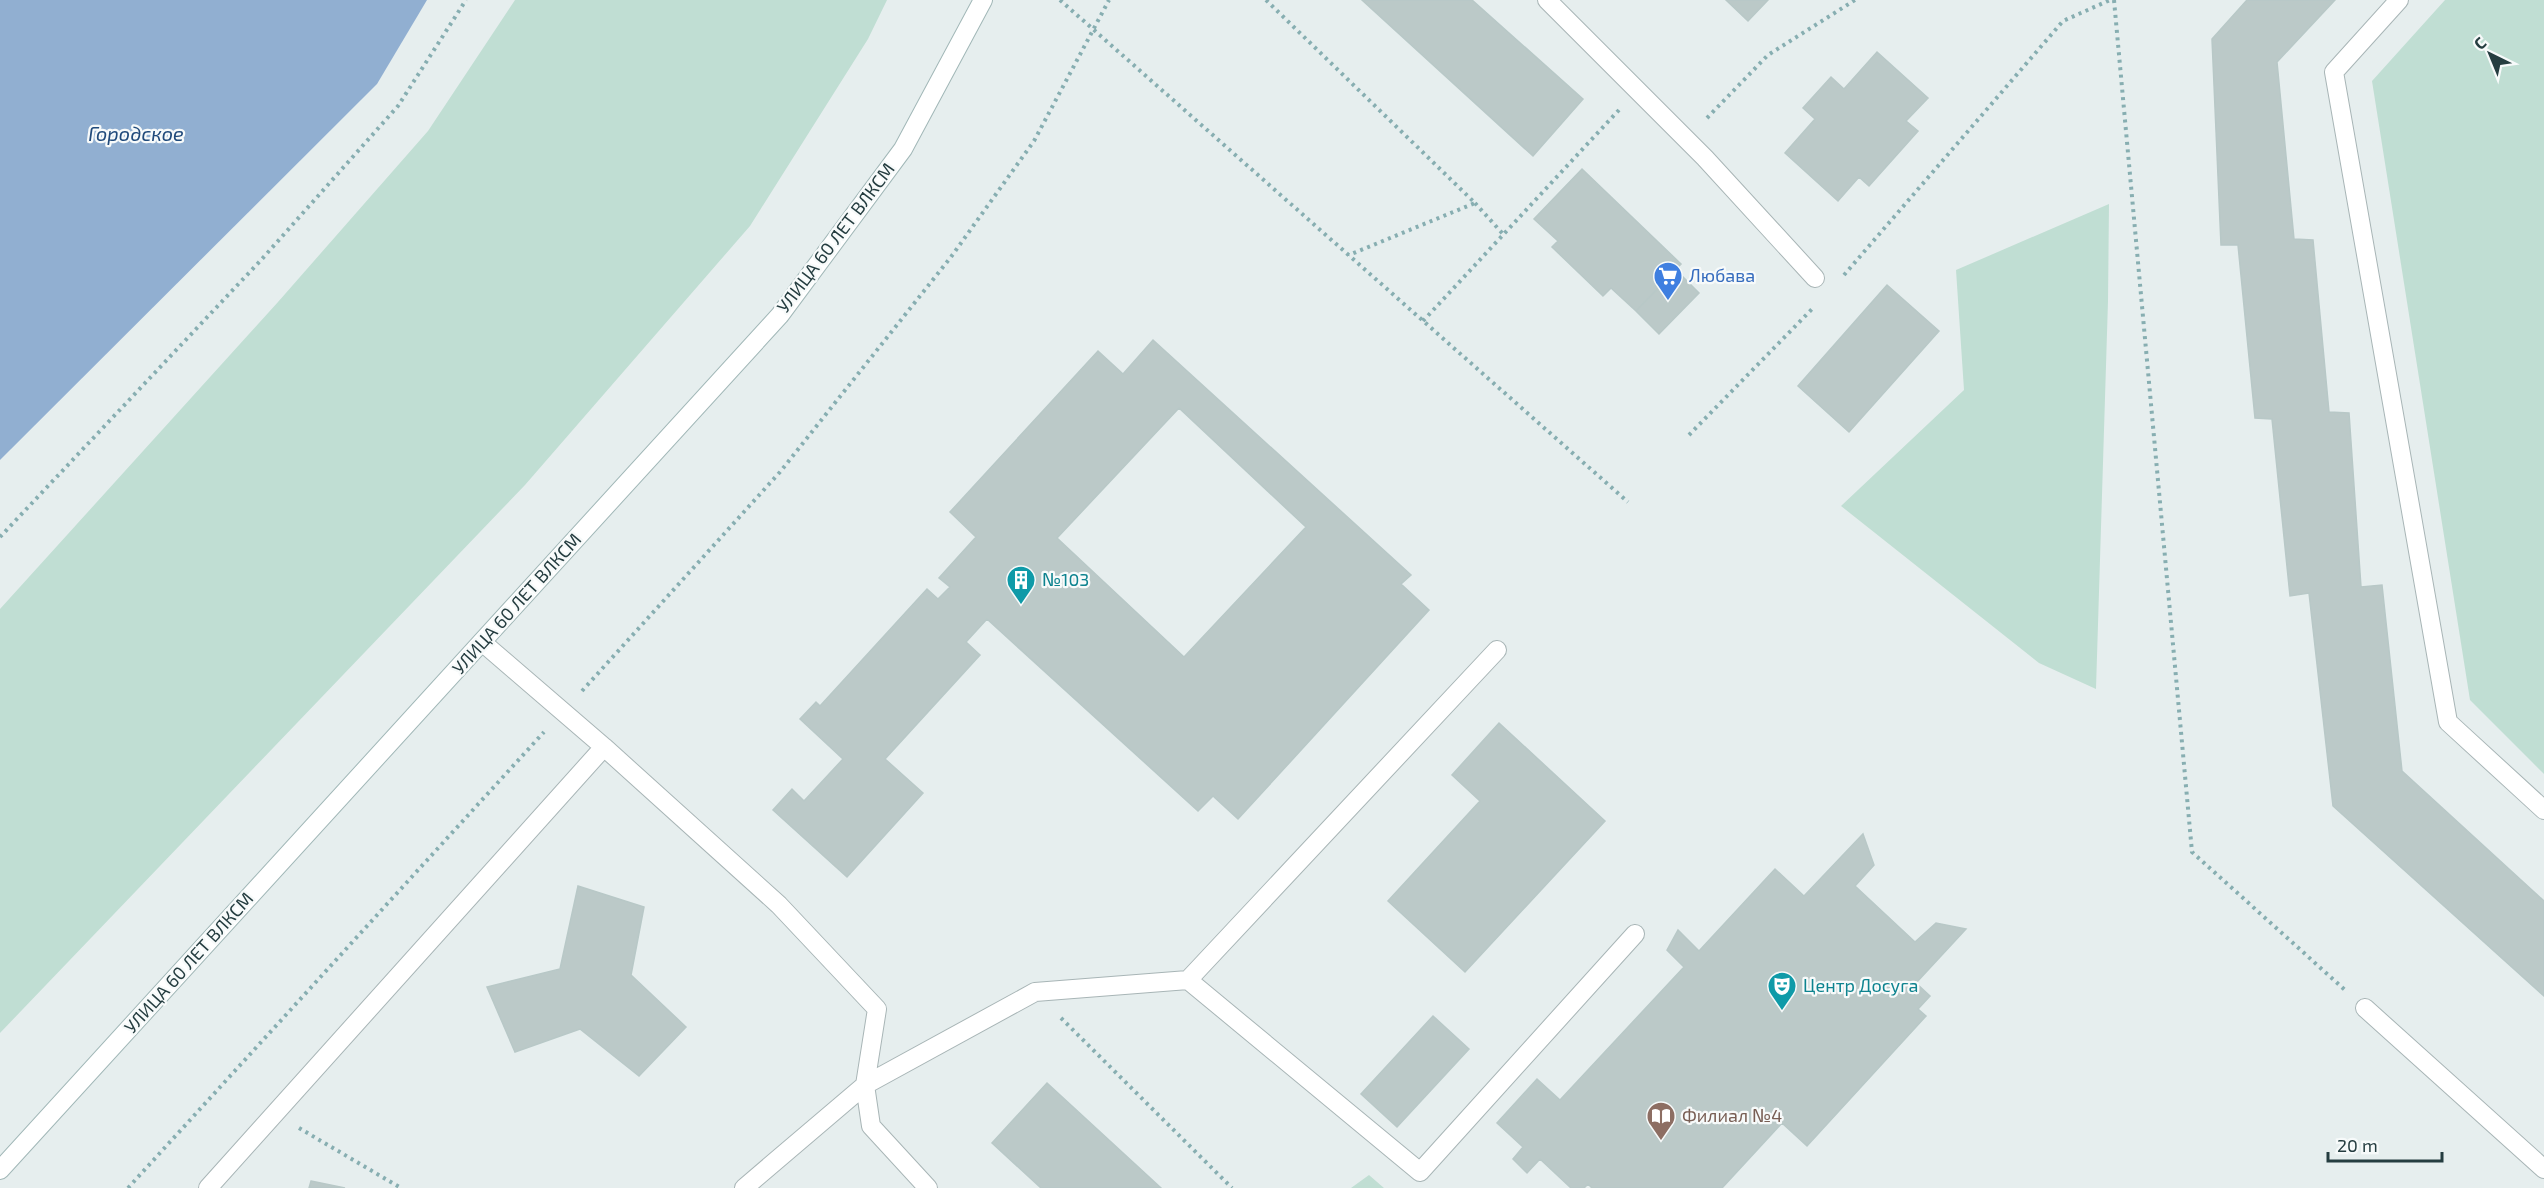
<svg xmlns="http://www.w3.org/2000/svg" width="2544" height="1188" viewBox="0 0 2544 1188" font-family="'Exo 2',sans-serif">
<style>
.green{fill:#c0ded3}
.water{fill:#91afd1}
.building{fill:#bbc9c8;stroke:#b8c8c7;stroke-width:1.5;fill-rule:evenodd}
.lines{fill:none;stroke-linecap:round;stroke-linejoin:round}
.lane-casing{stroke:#a8b5b6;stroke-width:20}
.secondary-casing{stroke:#a1b7b7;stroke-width:20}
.path{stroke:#87aeb1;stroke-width:4;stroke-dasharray:3 4.5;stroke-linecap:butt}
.lane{stroke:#fff;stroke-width:18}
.secondary{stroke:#fff;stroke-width:18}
.labels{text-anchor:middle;stroke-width:4.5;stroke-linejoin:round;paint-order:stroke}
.street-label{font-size:18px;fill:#253d40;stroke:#f7fafa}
.shop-label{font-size:18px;fill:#366cbe;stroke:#f7fafa;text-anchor:start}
.culture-label{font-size:18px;fill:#0d838f;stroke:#f7fafa;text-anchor:start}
.education-label{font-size:18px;fill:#785e54;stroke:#f7fafa;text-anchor:start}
.water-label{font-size:20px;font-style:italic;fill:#204a7b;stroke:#f7fafa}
</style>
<rect width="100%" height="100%" fill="#e6eeee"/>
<!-- green -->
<path class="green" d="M515,0h372l-19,39 -118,187 -225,259 -525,548v-424l278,-307 150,-171z
M2445,0h99v774l-74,-74 -98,-619z
M2109,204l-1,97 -12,388 -57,-26 -198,-157 123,-116 -8,-120z
M1369,1175l15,13h-33z"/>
<!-- water -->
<path class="water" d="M0,0h427l-50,84 -377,376z"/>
<!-- building -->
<path class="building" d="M1362,0h110l111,99 -50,57z
M1726,0h42l-20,21z
M2247,0h88l-58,62 17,177 19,1 16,172 20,1 12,174 21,-2 20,186 142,130v95l-211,-190 -24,-213 -19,3 -18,-177 -17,-1 -17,-173h-17l-9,-206z
M1877,52l51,46 -22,23 12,10 -49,55 -10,-9 -21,24 -53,-48 30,-34 -12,-11 28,-31 13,12z
M1582,169l99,95 -45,47 -25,-23 -8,8 -51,-49 6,-6 -24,-22z
M1676,270l23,23 -40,41 -23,-23z
M1887,285l52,46 -90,101 -51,-46z
M1153,340l258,235 -10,9 28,26 -191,209 -25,-23 -15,15 -211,-192 -21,23 14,13 -95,104 38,34 -76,84 -74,-67 19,-21 12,12 39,-42 -43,-40 16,-17 4,4 107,-117 11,10 12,-12 -11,-9 37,-41 -26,-25 148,-161 25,23zM1179,408l127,119 -122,130 -127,-119z
M1499,723l106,98 -140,151 -77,-71 92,-100 -28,-26z
M1863,834l11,31 -19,21 60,56 21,-19 30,6 -50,54 14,13 -12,13 8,7 -119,130 -25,-23 -60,65h-130l-4,-4 -4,4h-13l-31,-29 -13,14 -14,-14 10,-12 -26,-24 40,-44 23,21 124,-133 -17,-17 11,-20 21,21 76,-82 29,27z
M578,886l66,21 -13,68 55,52 -47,49 -59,-47 -65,23 -28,-65 73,-18z
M1433,1016l36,33 -72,78 -36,-33z
M1047,1083l114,105h-120l-49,-45z
M311,1181l34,7h-36z"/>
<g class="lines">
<!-- lane casing -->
<g class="lane-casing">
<path id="lane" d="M1547,0l158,158 110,120
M2399,0l-65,72 114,650 96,88
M482,642l122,105 175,158 98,104 -12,76 6,41 57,62
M1188,980l309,-330
M2365,1008l179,161
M208,1188l396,-441
M744,1188l121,-103 170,-93 153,-12 232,192 215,-238"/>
</g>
<!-- secondary casing -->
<g class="secondary-casing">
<path id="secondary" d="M0,1170l780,-855 123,-166 80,-149"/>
</g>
<!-- path -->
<path class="path" d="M1060,0l568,502
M1266,0l209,203 -126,52
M2114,0l78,852 153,138
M1707,118l61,-63 87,-55
M1475,203l28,31
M1844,275l219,-254 47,-21
M1423,321l196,-211
M1689,435l125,-128
M0,537l262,-278 136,-153 68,-106
M582,691l198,-219 171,-215 83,-116 75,-141
M1061,1018l171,170
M299,1128l102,60
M128,1188l416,-456"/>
<!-- lane -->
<use href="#lane" class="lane"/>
<!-- secondary -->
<use href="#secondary" class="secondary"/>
</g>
<!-- icons -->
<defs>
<g id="supermarket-pin" transform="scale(1.5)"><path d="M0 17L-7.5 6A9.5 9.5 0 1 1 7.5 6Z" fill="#3f7fe0" stroke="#f7fafa"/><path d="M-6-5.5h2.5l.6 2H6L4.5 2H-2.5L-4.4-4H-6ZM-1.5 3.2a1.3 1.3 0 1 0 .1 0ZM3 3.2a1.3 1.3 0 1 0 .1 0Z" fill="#fff"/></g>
<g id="building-pin" transform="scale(1.5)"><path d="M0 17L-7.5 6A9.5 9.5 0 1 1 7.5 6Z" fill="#0f9aa8" stroke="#f7fafa"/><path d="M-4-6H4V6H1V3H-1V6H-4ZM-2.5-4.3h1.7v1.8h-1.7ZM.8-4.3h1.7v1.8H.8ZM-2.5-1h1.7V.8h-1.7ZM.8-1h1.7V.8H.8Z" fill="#fff"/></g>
<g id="theatre-pin" transform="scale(1.5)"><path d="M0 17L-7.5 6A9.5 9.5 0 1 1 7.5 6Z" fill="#0f9aa8" stroke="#f7fafa"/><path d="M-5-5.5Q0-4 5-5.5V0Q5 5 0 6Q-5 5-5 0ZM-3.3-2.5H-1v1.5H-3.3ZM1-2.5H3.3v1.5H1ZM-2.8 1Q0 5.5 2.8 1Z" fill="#fff"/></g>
<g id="library-pin" transform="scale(1.5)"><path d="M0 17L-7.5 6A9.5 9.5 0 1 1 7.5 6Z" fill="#8d6e63" stroke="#f7fafa"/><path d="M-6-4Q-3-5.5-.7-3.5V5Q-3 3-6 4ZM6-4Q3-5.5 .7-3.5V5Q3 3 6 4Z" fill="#fff"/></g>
</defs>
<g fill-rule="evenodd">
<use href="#supermarket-pin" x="1668" y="276"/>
<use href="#building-pin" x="1021" y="580"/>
<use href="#theatre-pin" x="1782" y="986"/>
<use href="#library-pin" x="1661" y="1116"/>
</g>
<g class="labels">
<!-- street labels -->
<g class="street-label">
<text transform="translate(836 238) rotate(-53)" y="6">УЛИЦА 60 ЛЕТ ВЛКСМ</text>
<text transform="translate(517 604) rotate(-48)" y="6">УЛИЦА 60 ЛЕТ ВЛКСМ</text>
<text transform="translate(189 963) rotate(-48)" y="6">УЛИЦА 60 ЛЕТ ВЛКСМ</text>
</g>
<!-- shop labels -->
<g class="shop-label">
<text x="1689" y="282">Любава</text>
</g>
<!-- culture labels -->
<g class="culture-label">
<text x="1042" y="586">№103</text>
<text x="1803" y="992">Центр Досуга</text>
</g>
<!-- education labels -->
<g class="education-label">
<text x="1682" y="1122">Филиал №4</text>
</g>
<!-- water labels -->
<g class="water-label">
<text x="136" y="141">Городское</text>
</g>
</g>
<!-- north arrow -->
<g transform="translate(2490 54) rotate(317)" stroke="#f7fafa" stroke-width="4.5" paint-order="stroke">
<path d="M0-4.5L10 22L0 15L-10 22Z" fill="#253d40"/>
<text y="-9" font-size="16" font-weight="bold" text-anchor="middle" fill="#253d40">С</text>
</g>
<!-- scale -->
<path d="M2328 1152v9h114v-9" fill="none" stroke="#253d40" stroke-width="3"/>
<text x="2337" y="1152" font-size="18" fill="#253d40" stroke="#f7fafa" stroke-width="4.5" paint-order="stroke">20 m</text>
</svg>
